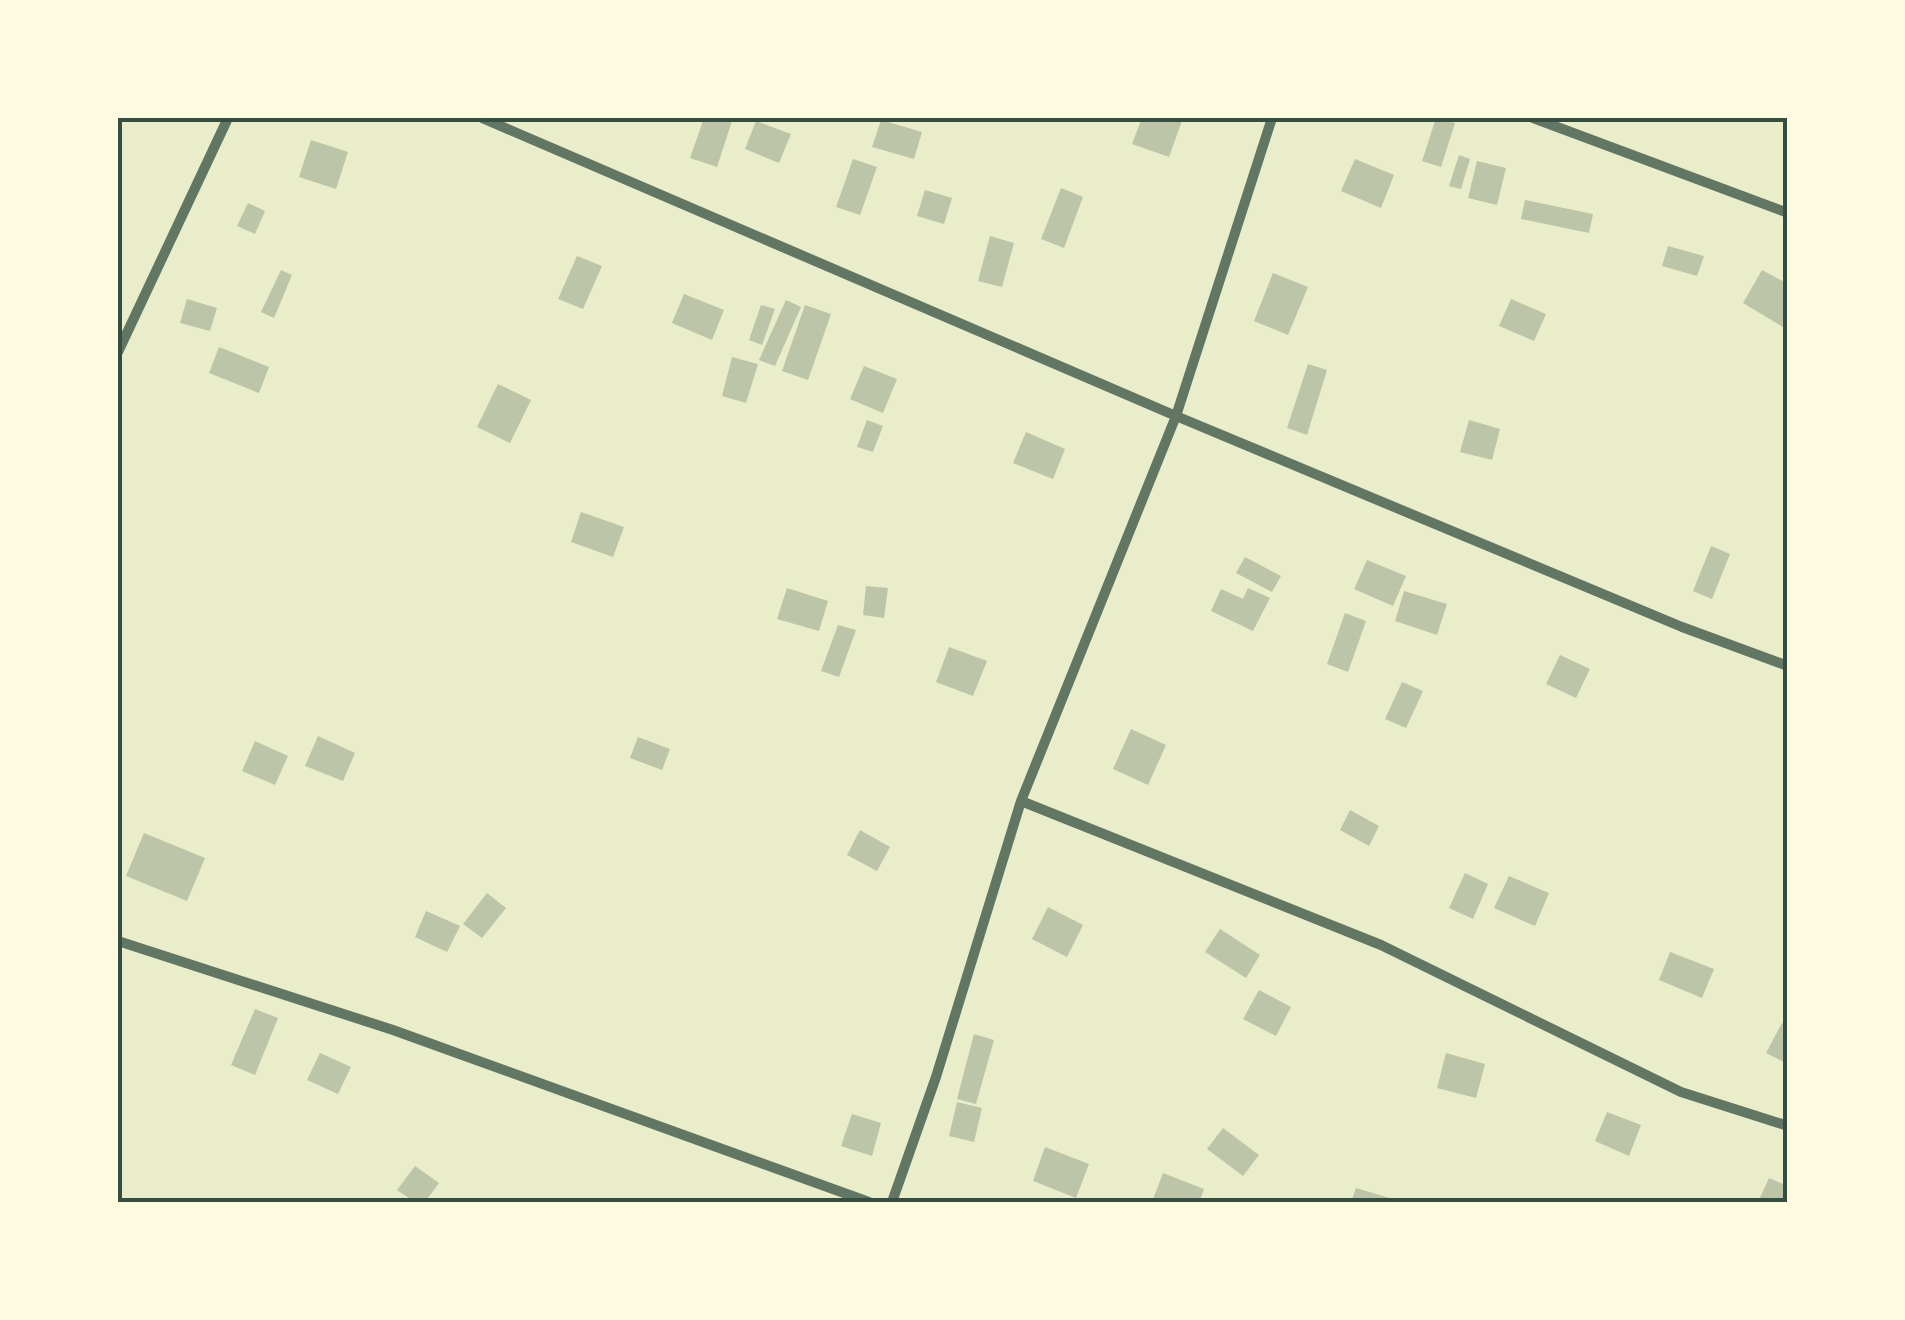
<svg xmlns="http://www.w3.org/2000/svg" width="1905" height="1320" viewBox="0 0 1905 1320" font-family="'Open Sans',sans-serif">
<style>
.building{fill:#bcc5a7}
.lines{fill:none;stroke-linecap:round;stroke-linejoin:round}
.minor{stroke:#617663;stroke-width:10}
.neatline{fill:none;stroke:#344e41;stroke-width:4}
</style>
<rect width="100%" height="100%" fill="#e9edc9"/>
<!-- building -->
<path class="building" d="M704,118l28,3 -15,46 -27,-9z
M1142,118h41l-14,39 -37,-13z
M1436,118l19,5 -14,44 -19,-6z
M881,120l41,12 -8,27 -42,-12z
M756,121l35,13 -12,29 -34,-14z
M311,140l37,12 -12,37 -37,-12z
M1459,155l11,4 -9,30 -12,-3z
M853,159l24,8 -17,48 -24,-8z
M1355,159l39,16 -13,33 -40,-17z
M1477,161l29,7 -9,37 -29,-7z
M1061,188l22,9 -19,51 -23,-9z
M925,190l27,8 -8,26 -27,-8z
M1525,200l68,14 -4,19 -68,-14z
M248,203l17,8 -10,23 -18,-8z
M990,236l24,7 -12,44 -24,-6z
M1668,246l36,10 -7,20 -35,-10z
M577,256l25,10 -19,43 -25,-10z
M281,270l11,5 -18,43 -13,-6z
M1762,270l26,14 -5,43 -40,-24z
M1273,273l35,14 -20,48 -34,-14z
M684,294l40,16 -12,30 -40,-17z
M187,299l30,9 -7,23 -30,-8z
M1511,299l35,15 -12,27 -35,-15z
M786,300l15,7 -26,59 -16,-6z
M761,305l14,4 -13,36 -13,-5z
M805,305l26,9 -23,66 -26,-9z
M219,347l50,20 -10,26 -50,-20z
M732,357l26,7 -12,39 -24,-7z
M1308,364l19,6 -20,65 -20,-7z
M864,366l33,13 -14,34 -33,-14z
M498,384l33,16 -21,43 -33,-16z
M867,420l16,6 -10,26 -16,-5z
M1469,420l31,9 -8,31 -32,-8z
M1026,432l39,17 -12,30 -40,-16z
M581,512l43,15 -11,30 -42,-15z
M1711,546l19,8 -18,45 -19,-8z
M1245,557l36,19 -9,16 -36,-19z
M1367,560l39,16 -13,30 -39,-17z
M866,586l22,2 -4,30 -21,-3z
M787,588l41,13 -9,30 -42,-12z
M1248,588l22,10 -17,33 -42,-20 10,-22 22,10z
M1404,591l43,13 -10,31 -42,-14z
M1345,613l21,8 -18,51 -21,-8z
M838,625l18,5 -17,47 -18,-6z
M949,647l38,14 -14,35 -37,-14z
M1560,655l30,14 -14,29 -30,-14z
M1402,682l21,9 -17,37 -21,-9z
M1131,729l35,16 -18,40 -35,-16z
M318,736l37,17 -12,28 -38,-15z
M638,737l32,12 -8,21 -32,-12z
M255,741l33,15 -13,29 -33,-14z
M1350,810l29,16 -10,20 -29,-16z
M860,830l30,17 -13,24 -30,-16z
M144,833l61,25 -18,43 -61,-25z
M1465,873l23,11 -15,35 -24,-11z
M1509,876l40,17 -14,33 -41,-18z
M487,893l19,15 -24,30 -19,-14z
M1048,907l35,18 -16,32 -35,-18z
M426,911l34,15 -13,26 -32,-15z
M1220,929l40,26 -14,23 -41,-26z
M1670,952l44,17 -12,29 -43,-18z
M1259,990l32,17 -15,29 -33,-17z
M255,1009l23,9 -23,57 -24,-10z
M1782,1023l6,3v38l-22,-11z
M974,1034l20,6 -18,64 -19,-5z
M320,1053l31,14 -13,27 -31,-14z
M1446,1053l39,11 -9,34 -39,-10z
M957,1102l25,6 -8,34 -25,-6z
M1607,1112l34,13 -12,31 -34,-15z
M852,1114l29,9 -9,33 -31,-10z
M1223,1128l36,27 -16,21 -36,-27z
M1045,1147l44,17 -13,34 -43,-17z
M415,1166l24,17 -14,19h-10l-18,-12z
M1163,1173l41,16 -5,13h-47z
M1769,1178l19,8v16h-30z
M1356,1188l37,11 -1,3h-41z"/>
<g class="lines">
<!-- minor -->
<path class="minor" d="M482,118l694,298 506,211 106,39
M1533,118l255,95
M118,352l110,-234
M1021,801l360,144 300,147 107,34
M118,941l275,89 476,172
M892,1202l44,-125 85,-276 155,-385 96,-298"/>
</g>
<!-- border -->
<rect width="1905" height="1320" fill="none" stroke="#fefae0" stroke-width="240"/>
<rect x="120" y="120" width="1665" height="1080" class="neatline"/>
</svg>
